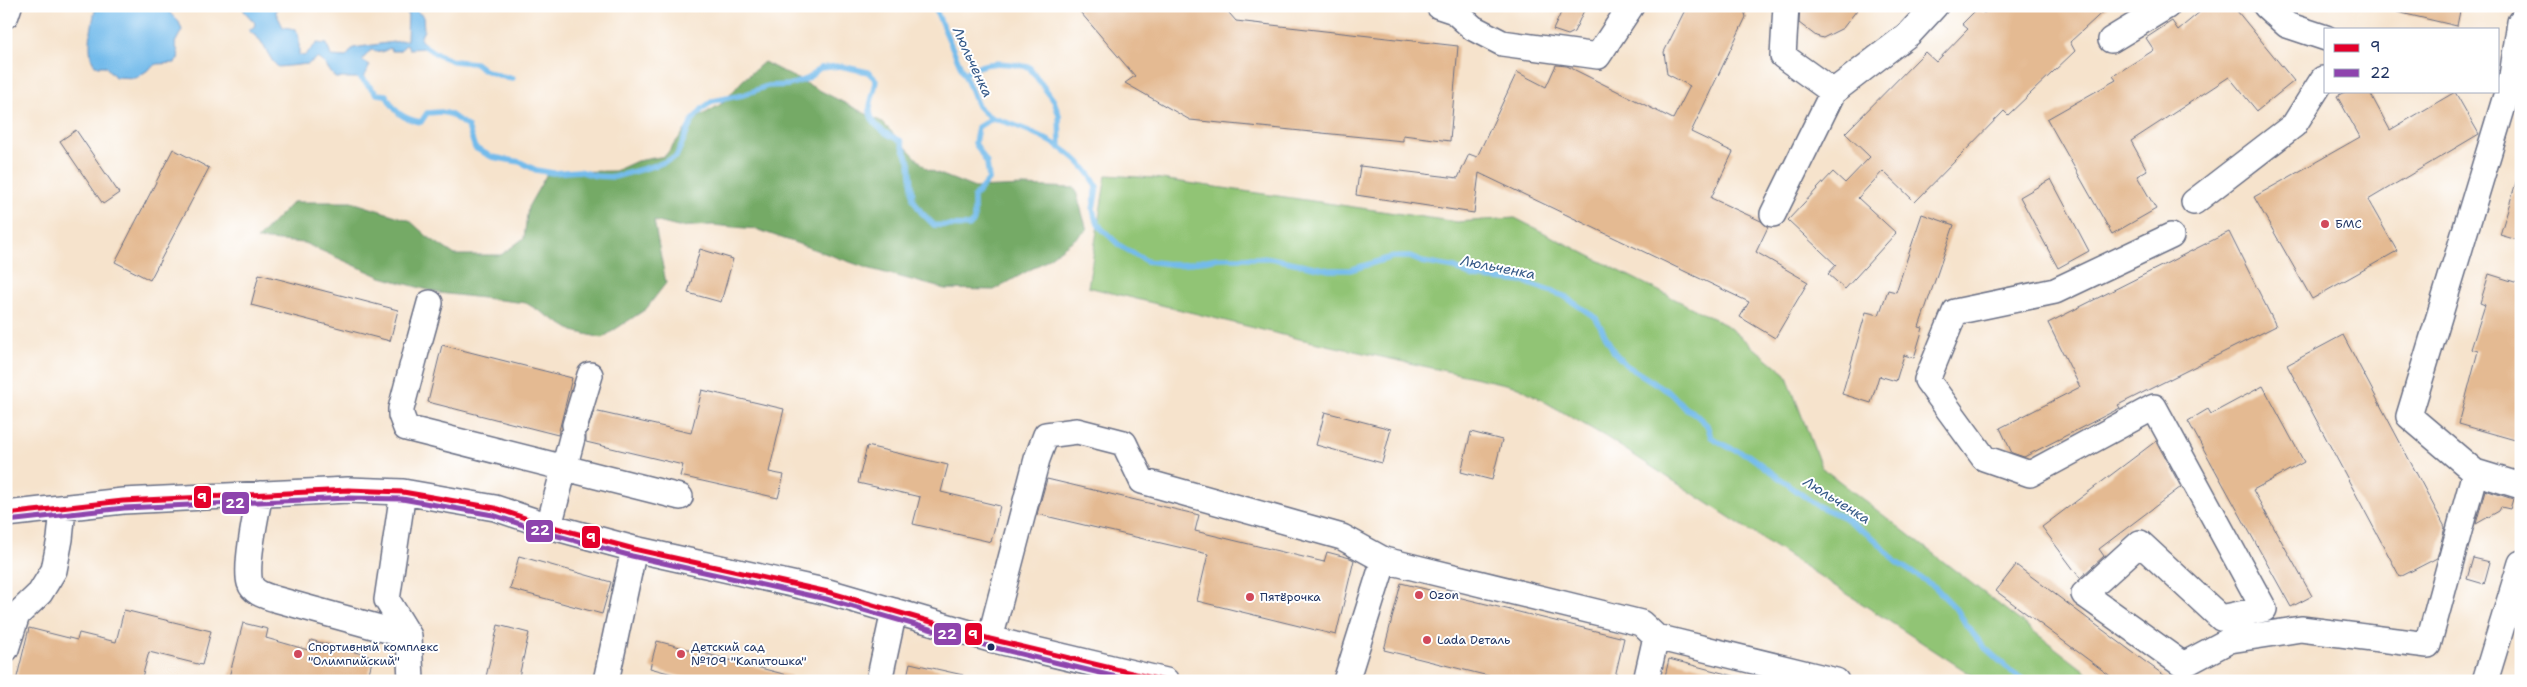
<svg xmlns="http://www.w3.org/2000/svg" width="2527" height="687" viewBox="0 0 2527 687" font-family="'Shantell Sans',sans-serif">
<style>
.green{fill:#91c475;stroke:#567a6a}
.forest{fill:#74aa66;stroke:#486c62}
.water{fill:#73bbeb;stroke:#4775a4}
.lines{fill:none;stroke-linecap:round;stroke-linejoin:round}
.stream{stroke:#73bbeb;stroke-width:5.5}
.building{fill:#e4ba92}
.minor-casing{stroke:#686e84;stroke-width:28}
.minor{stroke:#fff;stroke-width:25}
.bus-1-casing{stroke:#fff;stroke-width:9}
.bus-2-casing{stroke:#fff;stroke-width:9}
.bus-1{stroke:#e4002b;stroke-width:5}
.bus-2{stroke:#8e44ad;stroke-width:5}
.poi-dot{fill:#d1495b;stroke:#fff;stroke-width:2}
.bus-dot{fill:#1b2f5e;stroke:#fff;stroke-width:2}
.labels{text-anchor:middle;stroke-width:4;stroke-linejoin:round;paint-order:stroke}
.poi-label{font-size:12px;fill:#1b2f5e;stroke:#fff;text-anchor:start}
.water-label{font-size:14px;font-style:italic;fill:#355988;stroke:#fff}
.line-badge{stroke:#fff;stroke-width:2}
.badge-label{font-size:14px;text-anchor:middle;font-weight:bold;fill:#fff}
</style>
<rect width="100%" height="100%" fill="#fff"/>
<filter id="ink" filterUnits="userSpaceOnUse"><feTurbulence type="fractalNoise" baseFrequency=".02" numOctaves="2"/><feDisplacementMap in="SourceGraphic" scale="10" xChannelSelector="R" yChannelSelector="G"/><feConvolveMatrix kernelMatrix="1 2 1 2 8 2 1 2 1" color-interpolation-filters="sRGB"/></filter>
<filter id="wash" filterUnits="userSpaceOnUse"><feTurbulence type="fractalNoise" baseFrequency=".0096" numOctaves="4" result="noise"/><feDisplacementMap in="SourceGraphic" scale="20" xChannelSelector="R" yChannelSelector="G"/><feGaussianBlur stdDeviation="1.12" result="paint"/><feColorMatrix in="noise" values="0 0 0 0 0 0 0 0 0 0 0 0 0 0 0 0 0 1.4 0 .05"/><feComposite in="paint" operator="in"/></filter>
<g filter="url(#wash)">
<rect width="100%" height="100%" fill="#f6e3cc"/>
<!-- green -->
<path class="green" d="M1106,175l48,3 303,44 58,-4 211,107 60,49 35,93 277,214h-117l-375,-244 -87,-50 -224,-49 -207,-51z"/>
<!-- forest -->
<path class="forest" d="M764,62l118,60 45,47 48,19 48,-2 52,2 12,42 -45,33 -48,27 -49,-1 -78,-21 -111,-39 -44,-4 -34,2 -24,-6 12,62 -20,26 -44,29 -29,-7 -47,-28 -87,-10 -58,-16 -77,-34 -47,-4 36,-37h59l57,18 19,17 27,18h46l23,-17 4,-31 20,-35 67,-1 22,-10 28,-5 27,-35 31,-18 19,-22z"/>
<!-- water -->
<path class="water" d="M96,6h74v7l9,9 3,8 -7,13c2,8 7,13 0,20l-18,1 -21,14 -21,-1 -10,-11h-9c-12,-12 -3,-45 0,-60z
M244,6h28l4,2v5l7,14 13,2 3,9v17l5,1 13,-13 10,1 4,12 15,1 7,-9 54,-8 1,-29 4,-3 11,8 1,14 -4,9 9,9 -20,1 -2,-5 -8,7h-7l-2,-3 -8,4 -11,-2 -9,10 8,5 -6,13h-29l-11,-15 -7,-5 -9,6 -30,3 -5,-5 -13,-22 -12,-10 6,-3 1,-4 -11,-12z"/>
<g class="lines">
<!-- stream -->
<path class="stream" d="M934,6l44,100c14,16 19,12 36,19 32,12 68,30 83,62l-4,22 2,9 6,10 18,17 27,16 34,4 38,-7h52l59,12h21l42,-13h18l12,5 33,6 19,9 50,5 40,14 32,22 18,34 12,13 46,29 13,14 9,5 13,12 4,12 17,10 20,8 68,50 27,12 34,24 19,21 39,25 23,24 8,14 17,21 31,28 12,7
M413,17l4,-11
M423,45l15,10 15,6 22,2 9,7 20,7 9,1
M964,74c21,-15 41,-11 65,-7l25,34 5,14 1,33
M358,75l19,19 9,1c9,17 16,24 35,27l6,-9 14,-1 9,2 18,13 7,21 17,9 28,5 16,8 17,3 26,-2 17,5 18,1 43,-12 19,-8 16,-36 11,-13 10,-7 30,-6 24,-9 22,-1 18,-6 13,-11 20,-2 28,6 8,8c-1,11 -5,18 -6,27 -2,18 18,28 31,34l9,22 3,36 8,13 13,13 35,1 5,-5v-24l15,-18 -2,-16 -12,-20 3,-16 13,-8"/>
</g>
<g id="blocks">
<!-- building -->
<path class="building" d="M1075,6h148l13,15 222,25 -8,95 -47,-6v6l-213,-21 -65,-37 10,-7z
M1564,6h22l-12,26 -6,3 -15,-5z
M1687,6h56l3,11 -55,115 42,20 -22,46 50,23 7,6 -12,25 52,30 -33,56 -35,-21 9,-15 -270,-129 -5,40 -118,-18 4,-29 98,12 11,-24 8,3 40,-85 29,15 10,-22 11,1 106,53 17,-33 -23,-12 -3,-22z
M1800,6h60l-17,22 -20,10 -7,-2 -17,-13z
M1990,6h119l-39,36 5,9 -67,64 -4,-4 -89,91 -32,-31 -25,27 38,35 -51,56 -17,-15 8,-9 -48,-45 45,-48 12,11 25,-26 -25,-24 80,-81 11,10 32,-33 -6,-5 16,-16 6,5z
M2207,6h26l61,75 -37,30 -28,-34 -98,64 16,29 -10,6 19,33 -44,25 -65,-115 69,-39 -3,-4 41,-26 -8,-12 26,-17 6,9z
M2398,6h63l-4,20 -60,-14z
M2346,91h23l21,39 65,-38 24,42 -111,66 29,51 -85,48 -58,-102 106,-60 -23,-41z
M76,130l43,63 -16,11 -43,-63z
M173,149l36,19 -59,112 -35,-18z
M2051,179l38,72 -31,17 -38,-71z
M2517,179h4v62l-21,-6z
M1922,214l32,11 -35,102 4,1 -9,30 -10,-3 -8,26 -17,-5 -8,27 -29,-9 24,-82 13,3 9,-25 8,2z
M2229,232l47,94 -158,79 2,3 -96,49 -12,-4 -12,-25 80,-41 -32,-64z
M700,249l33,10 -12,43 -33,-9z
M259,274l139,36 -8,31 -139,-36z
M2489,274l32,10v106l-5,17 5,1v12l-6,20 -56,-16 19,-73 -7,-2 14,-44 -5,-2z
M2343,335l102,192 -8,31 -37,19 -113,-212z
M442,345l130,33 -14,57 -130,-33z
M2263,386l41,76 -51,28 59,106 -21,11 -103,-186 20,-12 3,5z
M702,390l82,19 -15,63 15,3 -6,23 -98,-22 3,-11 -97,-23v-8l8,-23 97,22z
M1325,412l66,17 -9,34 -66,-18z
M1471,432l31,8 -10,40 -31,-8z
M2156,441l25,46 -82,62 5,7 -24,22 -38,-51z
M867,446l81,19 -7,27 59,14 -9,36 -78,-18 7,-27 -62,-14z
M1047,479l152,36 -4,16 129,31 3,-10 23,6 4,2 -18,75 -139,-34 11,-47 -171,-40z
M2485,490l28,9 -3,10 -9,-2 -2,4 -23,13z
M519,556l92,26 -9,32 -92,-25z
M2473,558l17,4 -6,22 -17,-5z
M2016,565l127,95 29,21h-55l-121,-90z
M1401,583l223,55 -10,43h-105l-125,-31z
M124,610l87,21 -9,34 -53,-13 -8,29h-125l13,-53 48,12 2,-7 37,9z
M243,623l25,6 -2,9 42,12 3,-10 62,17 -6,24h-139z
M498,625l31,8 -11,48h-33z
M657,641l134,35 -1,5h-92l-48,-13z
M1669,659l65,17 -1,5h-69z
M910,663l53,12 -1,6h-56z"/>
</g>
</g>
<g filter="url(#ink)">
<use href="#blocks" fill-opacity="0" stroke="#686e84" stroke-width="1"/>
<g class="lines">
<!-- minor casing -->
<g class="minor-casing">
<path id="minor" d="M1439,6l15,5 19,17 29,15 96,13 33,-50
M1786,6l-3,50 50,36
M2266,6l21,19 39,13
M6,15l3,-9
M2520,22l-8,54 -103,340 66,56 46,14
M2111,40l56,-34
M2194,202l100,-77 29,-46h3
M1773,214l60,-122 77,-59 25,-27
M2171,236l-116,55 -100,21 -28,68 57,78 46,16 124,-67 110,202 -43,9 -81,-75 -56,51 99,71 47,-25 71,-11 127,16 47,-173
M420,339l10,-36
M417,348l-16,61v6l5,13 274,69
M575,425l15,-50
M403,492l-16,108 22,36 2,45
M260,494c-4,20 -15,72 -10,89 3,10 16,13 25,16l134,37
M6,514l117,-13 225,-11 55,2 92,16 54,18 85,23 194,43 162,47 176,42
M549,526l23,-88
M990,639l47,-180 9,-24 31,-4 47,12 18,38 200,56 42,23 257,63 15,14 180,44
M6,649l11,-34 23,-22 14,-23 6,-31 3,-30
M606,681l28,-132
M879,681l15,-70
M1346,681l38,-121
M1646,681l10,-44
M2485,681l36,-118"/>
</g>
<!-- minor -->
<use href="#minor" class="minor"/>
<!-- bus-1 casing -->
<g class="bus-1-casing">
<path id="bus-1" d="M6,514l117,-13 225,-11 55,2 92,16 54,18 85,23 194,43 162,47 175,42"/>
</g>
<!-- bus-2 casing -->
<g class="bus-2-casing">
<path id="bus-2" d="M7,521l117,-13 224,-10 54,1 91,16 54,18 85,23 194,43 162,47 145,35"/>
</g>
<!-- bus-1 -->
<use href="#bus-1" class="bus-1"/>
<!-- bus-2 -->
<use href="#bus-2" class="bus-2"/>
</g>
</g>
<!-- markers -->
<g class="poi-dot">
<circle cx="2325" cy="224" r="5"/>
<circle cx="1419" cy="595" r="5"/>
<circle cx="1250" cy="597" r="5"/>
<circle cx="1427" cy="640" r="5"/>
<circle cx="298" cy="654" r="5"/>
<circle cx="681" cy="654" r="5"/>
</g>
<circle class="bus-dot" cx="991" cy="647" r="4.5"/>
<g class="labels">
<!-- poi labels -->
<g class="poi-label">
<text x="2335" y="228">БМС</text>
<text x="1429" y="599">Ozon</text>
<text x="1260" y="601">Пятёрочка</text>
<text x="1437" y="644">Lada Dеталь</text>
<text x="308" y="651">Спортивный комплекс<tspan x="308" dy="14">"Олимпийский"</tspan></text>
<text x="691" y="651">Детский сад<tspan x="691" dy="14">№109 "Капитошка"</tspan></text>
</g>
<!-- water labels -->
<g class="water-label">
<text transform="translate(973 62) rotate(65)" y="5">Люльченка</text>
<text transform="translate(1498 267) rotate(11)" y="5">Люльченка</text>
<text transform="translate(1837 500) rotate(32)" y="5">Люльченка</text>
</g>
</g>
<g class="line-badge">
<rect x="193" y="485" width="19" height="24" rx="5" fill="#e4002b"/>
<rect x="221" y="491" width="29" height="24" rx="5" fill="#8e44ad"/>
<rect x="525" y="519" width="29" height="24" rx="5" fill="#8e44ad"/>
<rect x="581" y="525" width="20" height="24" rx="5" fill="#e4002b"/>
<rect x="933" y="622" width="29" height="24" rx="5" fill="#8e44ad"/>
<rect x="964" y="622" width="19" height="24" rx="5" fill="#e4002b"/>
</g>
<g class="badge-label">
<text x="202" y="502">9</text>
<text x="235" y="508">22</text>
<text x="540" y="535">22</text>
<text x="591" y="542">9</text>
<text x="947" y="639">22</text>
<text x="973" y="639">9</text>
</g>
<!-- margin -->
<rect width="2527" height="687" fill="none" stroke="#fff" stroke-width="25"/>
<!-- legend -->
<rect x="2324" y="28" width="175" height="65" fill="#ffffff" stroke="#a4acbf"/>
<rect x="2334" y="44" width="25" height="8" fill="#e4002b" stroke="#a4acbf"/>
<text x="2370" y="52" font-size="15" fill="#1b2f5e">9</text>
<rect x="2334" y="69" width="25" height="8" fill="#8e44ad" stroke="#a4acbf"/>
<text x="2370" y="78" font-size="15" fill="#1b2f5e">22</text>
</svg>
